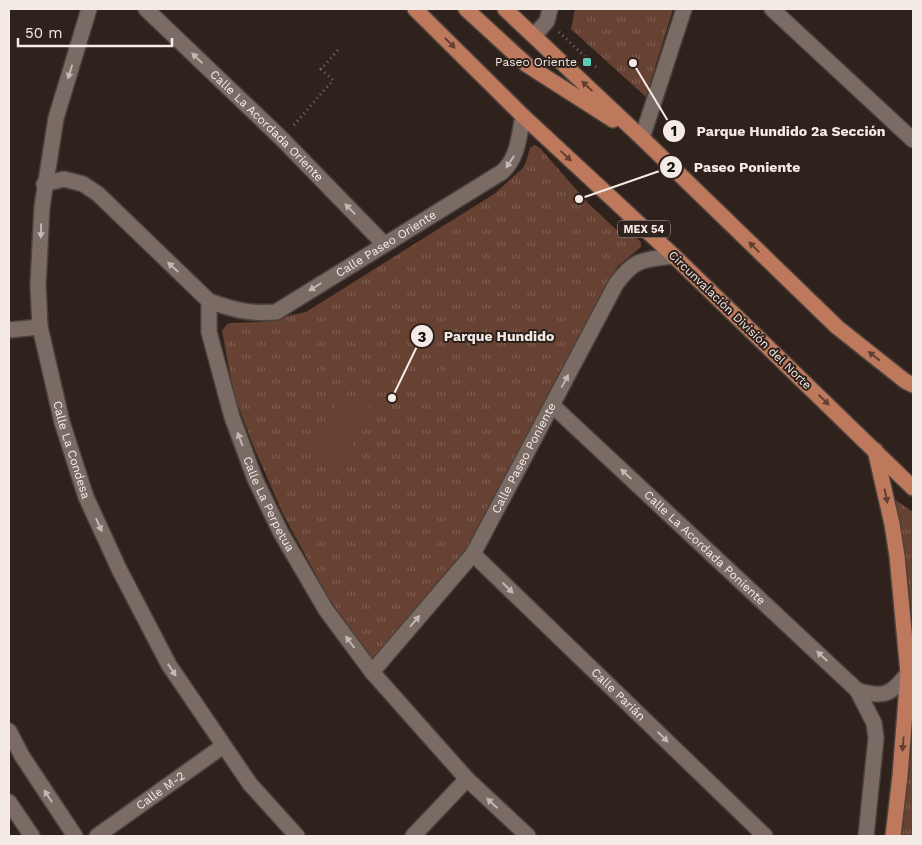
<svg xmlns="http://www.w3.org/2000/svg" width="922" height="845" viewBox="0 0 922 845" font-family="'Work Sans',sans-serif">
<style>
.park{fill:url(#park-tufts)}
.garden{fill:#674232}
.lines{fill:none;stroke-linecap:round;stroke-linejoin:round}
.street-casing{stroke:#4b413d;stroke-width:18}
.primary-casing{stroke:#4b413d;stroke-width:18}
.path{stroke:#796e69;stroke-width:3;stroke-dasharray:1 4;stroke-linecap:butt}
.street{stroke:#7b6b65;stroke-width:15}
.primary{stroke:#be785b;stroke-width:15}
.oneway{fill:#614033}
.oneway2{fill:#c4b8b3}
.poi-dot{fill:#5acebd;stroke:#2f221d;stroke-width:2}
.labels{text-anchor:middle;stroke-width:4;stroke-linejoin:round;paint-order:stroke}
.shield{fill:#2f221d;stroke:#b9afaa;stroke-width:1}
.shield-label{font-size:11px;font-weight:bold;fill:#f4ebe7}
.poi-label{font-size:12px;fill:#f4ebe7;stroke:#2f221d;text-anchor:end}
.street-label{font-size:12px;fill:#f4ebe7;stroke:#2f221d}
.leader{fill:none;stroke:#f4ebe7;stroke-width:2}
.callout-dot{fill:#f4ebe7;stroke:#2f221d;stroke-width:2}
.mark-label{font-size:15px;text-anchor:middle;font-weight:bold;fill:#111}
.callout-label{font-size:14px;text-anchor:middle;font-weight:bold;fill:#f4ebe7;stroke:#2f221d;stroke-width:4;stroke-linejoin:round;paint-order:stroke}
</style>
<defs>
<pattern id="park-tufts" width="24" height="20" patternUnits="userSpaceOnUse" patternTransform="scale(1.25)"><rect width="24" height="20" fill="#674232"/><path d="M3 7l-1-3M5 7V3M7 7l1-3M15 17l-1-3M17 17v-4M19 17l1-3" fill="none" stroke="#7d5d50"/></pattern>
</defs>
<rect width="100%" height="100%" fill="#2f221d"/>
<!-- park -->
<path class="park" d="M575,9h98l-27,88 -75,-68z
M535,145l5,3 48,55 35,33 6,-4 12,10v5l-23,19 -5,8 -106,204 -45,80 -88,100 -6,-2 -41,-61 -44,-81 -28,-64 -21,-55 -12,-64 5,-7 4,-1 29,-1 46,-10 188,-118 28,-25 4,-7 4,-14z
M894,499l19,13v324h-14l12,-97 1,-118 -6,-58 -9,-36z"/>
<!-- garden -->
<path class="garden" d="M342,392l30,16 -30,57 -30,-16z"/>
<g class="lines">
<!-- street casing -->
<g class="street-casing">
<g id="street">
<path id="s1" d="M89,9l-33,109 -14,89 -4,78 2,42 22,95 24,75 33,72 50,96 81,119 47,52"/>
<path id="s2" d="M146,9l136,130 102,105"/>
<path d="M772,9l141,131"/>
<path d="M534,36l13,-15 3,-12"/>
<path d="M642,138l42,-129"/>
<path id="s3" d="M44,184l20,-5 19,5 15,10 111,107v31l23,85 23,62 26,54 45,77 46,62 95,107 61,57"/>
<path id="s4" d="M209,301c25,9 40,13 67,11l226,-140c16,-14 17,-36 21,-56"/>
<path d="M9,330l31,-3"/>
<path id="s5" d="M552,405l305,285 17,33 2,15 -10,98"/>
<path id="s6" d="M473,554l292,282"/>
<path id="s7" d="M372,672l101,-118 143,-270c19,-26 27,-24 58,-28"/>
<path d="M857,690c27,9 35,4 51,-17"/>
<path d="M9,731l13,25 53,80"/>
<path d="M9,802l23,34"/>
<path id="s8" d="M97,836l126,-90"/>
<path d="M413,836l54,-57"/>
</g>
</g>
<!-- primary casing -->
<g class="primary-casing">
<path id="primary" d="M415,9l108,107 151,140 239,232
M466,9l61,56 86,55
M505,9l137,129 195,189 68,54 8,4
M875,450l17,74 5,32 11,117 -8,103 -7,60"/>
</g>
<!-- path -->
<path class="path" d="M559,32l37,35
M294,125l39,-45 -12,-11 18,-20"/>
<!-- street -->
<use href="#street" class="street"/>
<!-- primary -->
<use href="#primary" class="primary"/>
</g>
<!-- one-way arrows -->
<defs><path id="oneway-solid" d="M-6-.8H1V-3.2L6.5 0L1 3.2V.8H-6Z" transform="scale(1.25)"/></defs>
<g class="oneway">
<use href="#oneway-solid" transform="translate(450 43) rotate(45)"/>
<use href="#oneway-solid" transform="translate(587 86) rotate(-137)"/>
<use href="#oneway-solid" transform="translate(566 156) rotate(43)"/>
<use href="#oneway-solid" transform="translate(754 247) rotate(-136)"/>
<use href="#oneway-solid" transform="translate(874 356) rotate(-142)"/>
<use href="#oneway-solid" transform="translate(824 400) rotate(44)"/>
<use href="#oneway-solid" transform="translate(886 496) rotate(78)"/>
<use href="#oneway-solid" transform="translate(903 744) rotate(95)"/>
</g>
<g class="oneway2">
<use href="#oneway-solid" transform="translate(197 58) rotate(-136)"/>
<use href="#oneway-solid" transform="translate(70 72) rotate(107)"/>
<use href="#oneway-solid" transform="translate(510 162) rotate(124)"/>
<use href="#oneway-solid" transform="translate(350 209) rotate(-134)"/>
<use href="#oneway-solid" transform="translate(41 231) rotate(91)"/>
<use href="#oneway-solid" transform="translate(173 267) rotate(-137)"/>
<use href="#oneway-solid" transform="translate(315 287) rotate(148)"/>
<use href="#oneway-solid" transform="translate(565 381) rotate(-62)"/>
<use href="#oneway-solid" transform="translate(240 439) rotate(-111)"/>
<use href="#oneway-solid" transform="translate(626 474) rotate(-137)"/>
<use href="#oneway-solid" transform="translate(99 525) rotate(66)"/>
<use href="#oneway-solid" transform="translate(508 588) rotate(44)"/>
<use href="#oneway-solid" transform="translate(415 621) rotate(-49)"/>
<use href="#oneway-solid" transform="translate(350 642) rotate(-127)"/>
<use href="#oneway-solid" transform="translate(822 656) rotate(-137)"/>
<use href="#oneway-solid" transform="translate(172 670) rotate(57)"/>
<use href="#oneway-solid" transform="translate(663 737) rotate(44)"/>
<use href="#oneway-solid" transform="translate(48 796) rotate(-123)"/>
<use href="#oneway-solid" transform="translate(492 803) rotate(-137)"/>
</g>
<!-- markers -->
<rect class="poi-dot" x="582" y="57" width="10" height="10" rx="2.5"/>
<g class="labels">
<!-- shield labels -->
<rect class="shield" x="618" y="220.5" width="52" height="17" rx="4"/>
<g class="shield-label">
<text x="644" y="233">MEX 54</text>
</g>
<!-- poi labels -->
<g class="poi-label">
<text x="577" y="66">Paseo Oriente</text>
</g>
<!-- street labels -->
<g class="street-label">
<text dy="4" stroke="none"><textPath href="#s2" startOffset="168">Calle La Acordada Oriente</textPath></text>
<text dy="4" stroke="none"><textPath href="#s4" startOffset="198">Calle Paseo Oriente</textPath></text>
<text transform="translate(740 320) rotate(44)" y="4">Circunvalación División del Norte</text>
<text dy="4" stroke="none"><textPath href="#s1" startOffset="451">Calle La Condesa</textPath></text>
<text dy="4" stroke="none"><textPath href="#s7" startOffset="264">Calle Paseo Poniente</textPath></text>
<text dy="4" stroke="none"><textPath href="#s3" startOffset="426">Calle La Perpetua</textPath></text>
<text dy="4" stroke="none"><textPath href="#s5" startOffset="209">Calle La Acordada Poniente</textPath></text>
<text dy="4" stroke="none"><textPath href="#s6" startOffset="202">Calle Parián</textPath></text>
<text dy="4" stroke="none"><textPath href="#s8" startOffset="78">Calle M-2</textPath></text>
</g>
</g>
<!-- callouts -->
<path class="leader" d="M633 63L674 131M579 199L671 167M392 398L422 336"/>
<g class="callout-dot">
<circle cx="633" cy="63" r="5"/>
<circle cx="579" cy="199" r="5"/>
<circle cx="392" cy="398" r="5"/>
<circle cx="674" cy="131" r="12"/>
<circle cx="671" cy="167" r="12"/>
<circle cx="422" cy="336" r="12"/>
</g>
<g class="mark-label">
<text x="674" y="136">1</text>
<text x="671" y="172">2</text>
<text x="422" y="342">3</text>
</g>
<g class="callout-label">
<text x="791" y="136">Parque Hundido 2a Sección</text>
<text x="747" y="172">Paseo Poniente</text>
<text x="499" y="341">Parque Hundido</text>
</g>
<!-- border -->
<rect width="922" height="845" fill="none" stroke="#f4ebe7" stroke-width="20"/>
<!-- scale -->
<path d="M18 38v8h154v-8" fill="none" stroke="#f4ebe7" stroke-width="2.5"/>
<text x="25" y="38" font-size="15" fill="#f4ebe7" stroke="#2f221d" stroke-width="4" paint-order="stroke">50 m</text>
</svg>
